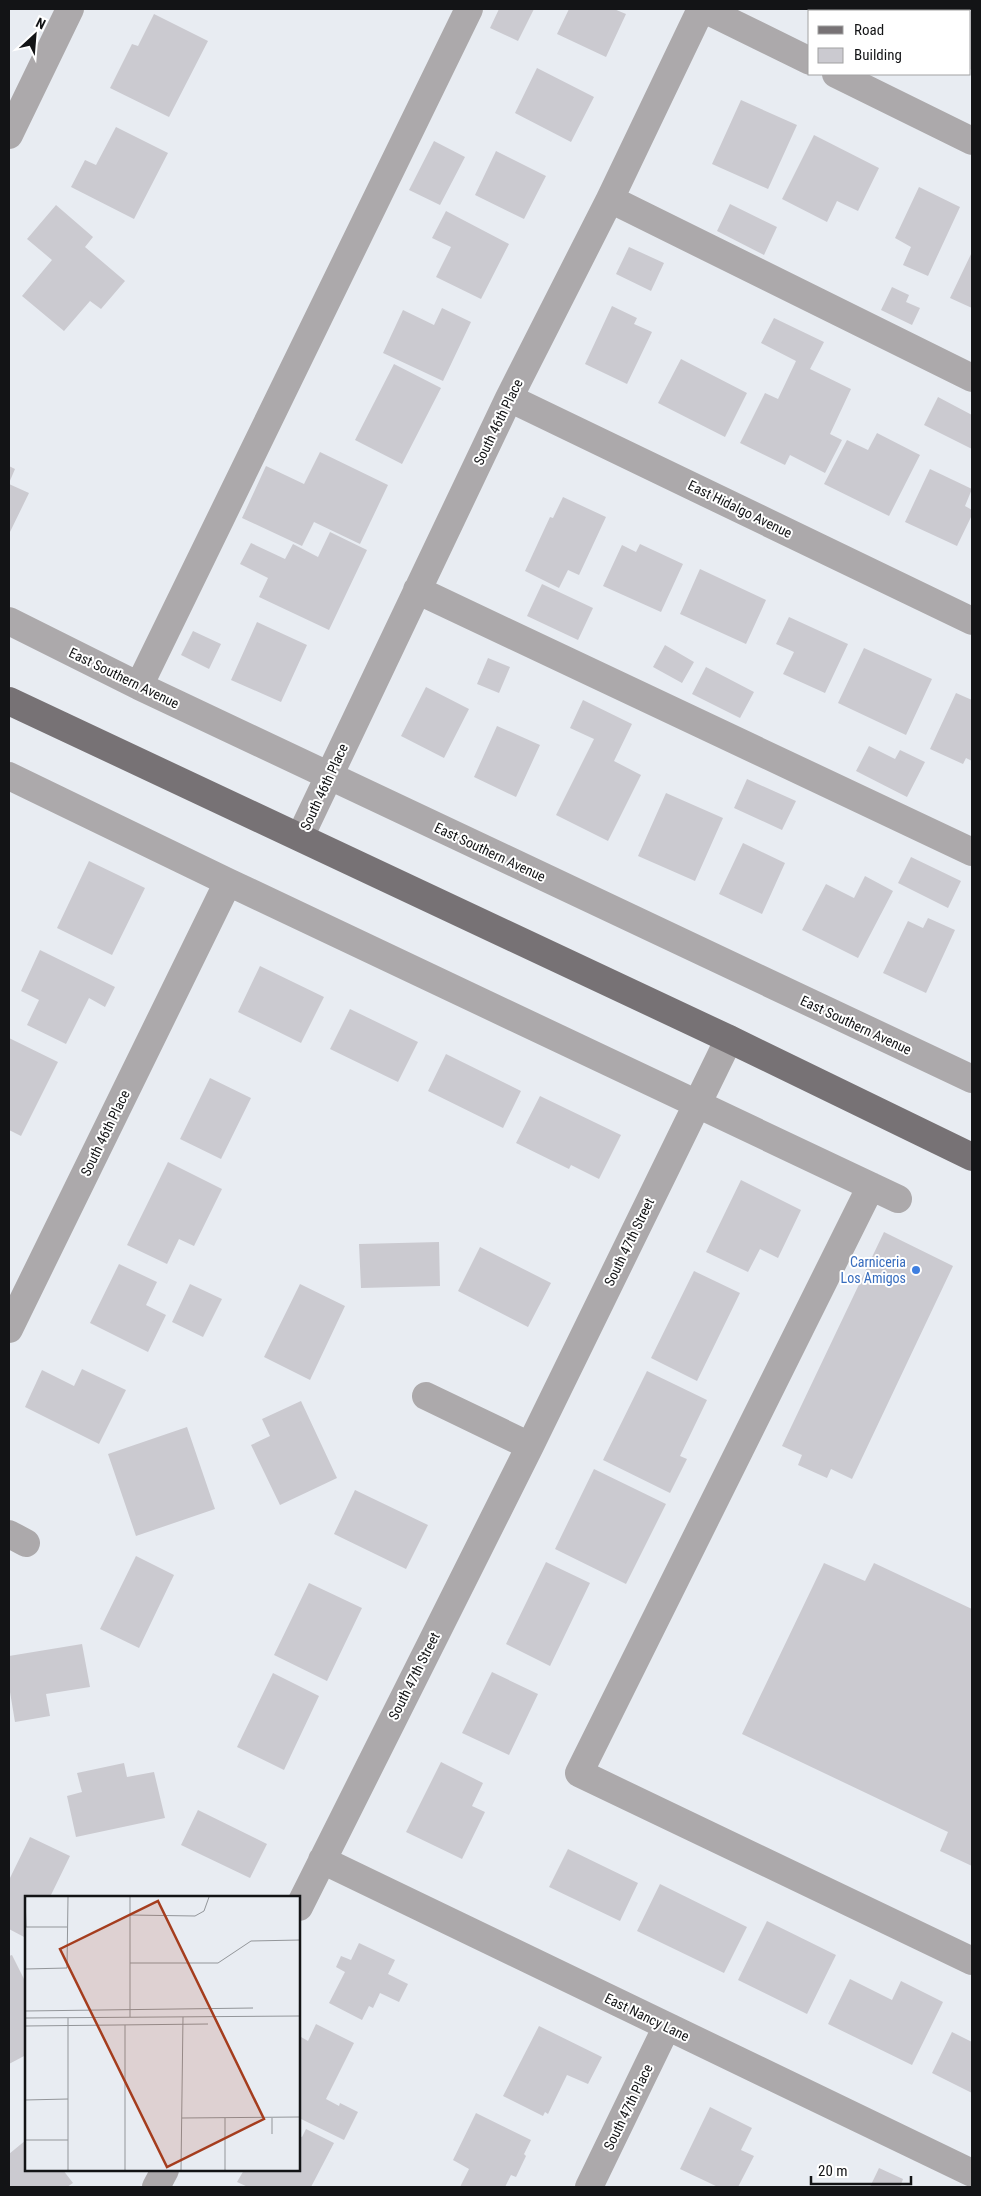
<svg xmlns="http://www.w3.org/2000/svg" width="981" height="2196" viewBox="0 0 981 2196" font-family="'Roboto Condensed',sans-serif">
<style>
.building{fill:#cbcad0}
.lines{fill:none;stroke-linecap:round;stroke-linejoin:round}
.minor{stroke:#aca9ab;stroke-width:28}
.major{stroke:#777275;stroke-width:28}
.shop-dot{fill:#3f7fe0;stroke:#fff;stroke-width:2}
.labels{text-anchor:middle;stroke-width:4;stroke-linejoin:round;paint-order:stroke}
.street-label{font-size:14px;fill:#131416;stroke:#fff}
.shop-label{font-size:14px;fill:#366cbe;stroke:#fff;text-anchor:end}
.inset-road{fill:none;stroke:#93969a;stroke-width:1}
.view{fill:#a53d1e;fill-opacity:0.15;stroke:#a53d1e;stroke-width:2.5}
.inset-edge{fill:none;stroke:#131416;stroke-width:2.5}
</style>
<rect width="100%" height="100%" fill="#e8ecf2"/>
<!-- building -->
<path class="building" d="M499,9h35l-16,32 -28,-13z
M569,9h45l12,5 -20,43 -49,-23z
M864,9h95l-1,2h-89z
M972,9v62l-2,-2v-57z
M154,14l54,27 -39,76 -59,-29 22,-44 6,2z
M537,68l57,29 -23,45 -56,-29z
M741,100l56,25 -29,64 -56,-25z
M116,127l52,26 -34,66 -63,-32 14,-27 11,5z
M814,135l65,33 -21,43 -21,-10 -10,21 -45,-23z
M434,141l31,16 -25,48 -31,-15z
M496,151l50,25 -22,43 -49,-24z
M919,187l41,20 -32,69 -25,-11 8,-18 -16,-9z
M730,204l47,23 -13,28 -47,-24z
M56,205l37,32 -8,10 40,34 -24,28 -11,-8 -26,30 -42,-35 30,-36 -25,-21z
M446,211l63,33 -28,55 -45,-22 15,-30 -19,-9z
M629,247l35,16 -13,28 -35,-17z
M972,252v56l-22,-10z
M892,287l17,8 -3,7 14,6 -8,17 -31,-15z
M612,306l25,12 -3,6 18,8 -25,52 -42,-20z
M442,308l29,14 -28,59 -60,-28 20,-43 31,15z
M774,318l50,24 -14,27 41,20 -21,45 12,6 -17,33 -35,-18 -5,10 -45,-22 25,-50 13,6 18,-38 -35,-18z
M681,359l66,34 -22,44 -67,-34z
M394,364l47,24 -39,76 -47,-24z
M938,397l34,18v34l-48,-24z
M877,433l43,22 -31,61 -65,-32 23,-44 21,10z
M320,452l68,33 -28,59 -46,-22 -12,24 -60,-28 24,-52 38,18z
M9,466l6,3 -6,14z
M930,469l42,20 -7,17 7,4v5l-15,31 -52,-24z
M9,484l20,9 -20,41z
M563,497l43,20 -27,58 -11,-5 -9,18 -34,-17 25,-54 3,1z
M330,532l37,18 -38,80 -70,-33 9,-19 -28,-14 11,-21 34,16 8,-15 25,13z
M640,544l43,20 -22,48 -58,-26 19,-41 14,7z
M700,569l66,31 -20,44 -66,-30z
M542,584l51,24 -15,32 -51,-24z
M789,617l59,27 -23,49 -42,-19 11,-22 -18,-8z
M257,622l50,23 -26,57 -50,-22z
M193,631l28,13 -12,25 -28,-14z
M665,645l29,17 -12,21 -29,-16z
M864,648l68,31 -26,56 -68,-32z
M488,658l22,9 -11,26 -22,-9z
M706,667l48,25 -14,26 -48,-24z
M426,687l43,22 -25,49 -43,-22z
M956,693l16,7v61l-6,-3 -3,6 -33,-15z
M583,700l49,24 -18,37 27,14 -33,66 -52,-26 38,-76 -24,-11z
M497,726l43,19 -24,52 -42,-20z
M869,746l26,13 5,-9 25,12 -18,35 -51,-26z
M747,779l49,22 -14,29 -48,-22z
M666,793l57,25 -28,63 -57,-25z
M743,843l42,20 -23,51 -43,-20z
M911,857l50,24 -13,27 -50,-25z
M89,861l56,27 -33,67 -55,-27z
M865,876l28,15 -35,67 -56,-28 24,-46 28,14z
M928,918l27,12 -29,63 -43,-20 25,-52 15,7z
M40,950l75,37 -10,20 -16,-9 -23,46 -39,-19 12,-25 -18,-9z
M260,966l64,31 -23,46 -63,-31z
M350,1009l68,33 -20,40 -68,-33z
M9,1038l49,24 -37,74 -12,-6z
M446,1054l75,37 -18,37 -75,-37z
M210,1078l41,20 -30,61 -41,-20z
M540,1096l81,39 -22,44 -28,-14 -2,4 -53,-26z
M168,1162l54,27 -28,57 -15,-7 -12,25 -40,-19z
M741,1180l60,30 -23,48 -18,-9 -12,23 -42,-20z
M884,1232l69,34 -101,213 -21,-10 -4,9 -29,-13 4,-10 -20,-9z
M439,1242l1,44 -79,2 -2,-44z
M480,1247l71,36 -23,44 -70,-36z
M119,1264l38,18 -11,23 20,10 -18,37 -58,-29z
M694,1271l46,22 -43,88 -46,-23z
M190,1284l32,15 -19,38 -31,-15z
M300,1284l45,22 -35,74 -46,-23z
M82,1369l44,21 -27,54 -74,-37 17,-37 32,16z
M647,1371l60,29 -27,56 7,3 -17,34 -67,-33z
M301,1401l36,77 -57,27 -29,-60 19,-9 -8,-17z
M187,1427l28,82 -79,27 -28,-82z
M594,1469l72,35 -40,80 -71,-35z
M355,1490l73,35 -22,44 -72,-35z
M136,1556l38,19 -35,73 -39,-19z
M546,1562l44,21 -40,83 -44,-22z
M824,1563l41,18 9,-18 98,46v257l-32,-15 8,-19 -206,-98z
M309,1583l53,25 -35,73 -53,-26z
M82,1644l8,43 -44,7 4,22 -35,6 -6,-36v-30z
M492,1672l46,22 -29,61 -47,-22z
M273,1673l46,23 -35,74 -47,-23z
M441,1762l42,21 -11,23 13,6 -23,47 -56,-27z
M124,1763l3,14 27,-5 11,46 -89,19 -9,-41 15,-4 -5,-19z
M198,1810l69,34 -17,34 -69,-33z
M30,1837l40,19 -20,41h-24v41l-17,-9v-49z
M568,1849l70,34 -18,38 -71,-34z
M660,1884l87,43 -23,46 -87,-42z
M767,1921l69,34 -29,59 -69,-34z
M359,1943l36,17 -7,14 20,10 -9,18 -19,-9 -7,15 -4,-2 -7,14 -33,-17 16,-31 -9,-5 5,-11 10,4z
M12,1955l14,28v72l-17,9v-108z
M850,1979l42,21 9,-19 42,21 -31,63 -84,-41z
M316,2024l38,19 -28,56 13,7 1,-3 18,9 -14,28 -45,-22v-77l2,-4 7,4z
M539,2026l63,31 -14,27 -21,-9 -19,39 -3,-2 -2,4 -40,-20z
M952,2032l20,10v51l-40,-20z
M710,2107l42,21 -11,22 13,6 -16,31h-20l-38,-18z
M476,2113l55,27 -7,14 2,2 -10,21 -5,-2 -6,12h-45l9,-18 -16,-9z
M306,2129l28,14 -23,44h-63l-11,-5 7,-12h55v-34l3,1z
M26,2140v30h37l10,13 -6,4h-58v-33z
M879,2168l24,11 -3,8h-30z"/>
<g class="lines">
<!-- minor -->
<path class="minor" d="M704,9l106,52
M836,74l136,67
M9,135l61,-126
M610,199l362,179
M509,398l463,223
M417,590l555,262
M9,621l130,65 833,393
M139,686l330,-677
M9,776l219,106 670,317
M300,837l209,-439 101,-199 91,-190
M871,1186l-292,587 393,188
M9,1329l219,-447
M426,1396l104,50
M9,1534l17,9
M322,1860l650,313
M299,1907l231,-461 199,-407
M156,2187l9,-17
M589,2187l78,-161"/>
<!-- major -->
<path class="major" d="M9,701l720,338 243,118"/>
</g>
<!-- markers -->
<circle class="shop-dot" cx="916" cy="1270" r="5"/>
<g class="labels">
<!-- street labels -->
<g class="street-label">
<text transform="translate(498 422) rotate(-64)" y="5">South 46th Place</text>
<text transform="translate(740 509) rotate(26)" y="5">East Hidalgo Avenue</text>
<text transform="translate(124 678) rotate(26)" y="5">East Southern Avenue</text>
<text transform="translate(324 787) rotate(-65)" y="5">South 46th Place</text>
<text transform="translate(490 852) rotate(25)" y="5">East Southern Avenue</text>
<text transform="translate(856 1025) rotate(25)" y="5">East Southern Avenue</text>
<text transform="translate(105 1133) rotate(-64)" y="5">South 46th Place</text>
<text transform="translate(629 1242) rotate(-64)" y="5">South 47th Street</text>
<text transform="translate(414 1676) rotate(-63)" y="5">South 47th Street</text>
<text transform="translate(647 2017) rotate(26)" y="5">East Nancy Lane</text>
<text transform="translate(628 2107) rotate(-64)" y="5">South 47th Place</text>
</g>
<!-- shop labels -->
<g class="shop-label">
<text x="906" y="1267">Carniceria<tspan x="906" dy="16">Los Amigos</tspan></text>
</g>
</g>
<!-- overview -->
<g transform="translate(25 1896)">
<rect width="275" height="275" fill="#e8ecf2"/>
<path class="inset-road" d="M0,1l1,30h41M105,1v120M105,19l65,1 9,-5 5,-14M105,67h88l33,-22 49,-1M0,73l42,-1 1,-71M0,115l228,-3M0,122l275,-2M0,130l183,-2M0,204l43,-1M157,222l118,-1M200,222v52M247,238v-16M0,244h43M43,274v-152M100,274v-145M156,274l2,-153"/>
<path class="view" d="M133,5l106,218 -97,48 -107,-218z"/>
<rect width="275" height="275" class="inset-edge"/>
</g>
<!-- border -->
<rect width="981" height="2196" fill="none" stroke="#131416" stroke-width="20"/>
<!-- legend -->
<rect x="808" y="10" width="162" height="65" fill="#ffffff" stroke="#a1a1a2"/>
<rect x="818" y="26" width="25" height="8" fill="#777275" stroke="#a1a1a2"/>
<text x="854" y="35" font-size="15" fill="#131416">Road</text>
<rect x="818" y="48" width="25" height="15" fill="#cbcad0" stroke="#a1a1a2"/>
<text x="854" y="60" font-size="15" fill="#131416">Building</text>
<!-- north arrow -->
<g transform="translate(35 35) rotate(26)" stroke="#ffffff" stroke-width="4" paint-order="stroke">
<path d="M0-4L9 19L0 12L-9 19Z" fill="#131416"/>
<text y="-8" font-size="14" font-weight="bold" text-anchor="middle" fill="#131416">N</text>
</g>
<!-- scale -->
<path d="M811 2176v8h100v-8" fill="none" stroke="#131416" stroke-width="2.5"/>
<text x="818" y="2176" font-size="15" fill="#131416" stroke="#ffffff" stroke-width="4" paint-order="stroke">20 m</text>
</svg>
